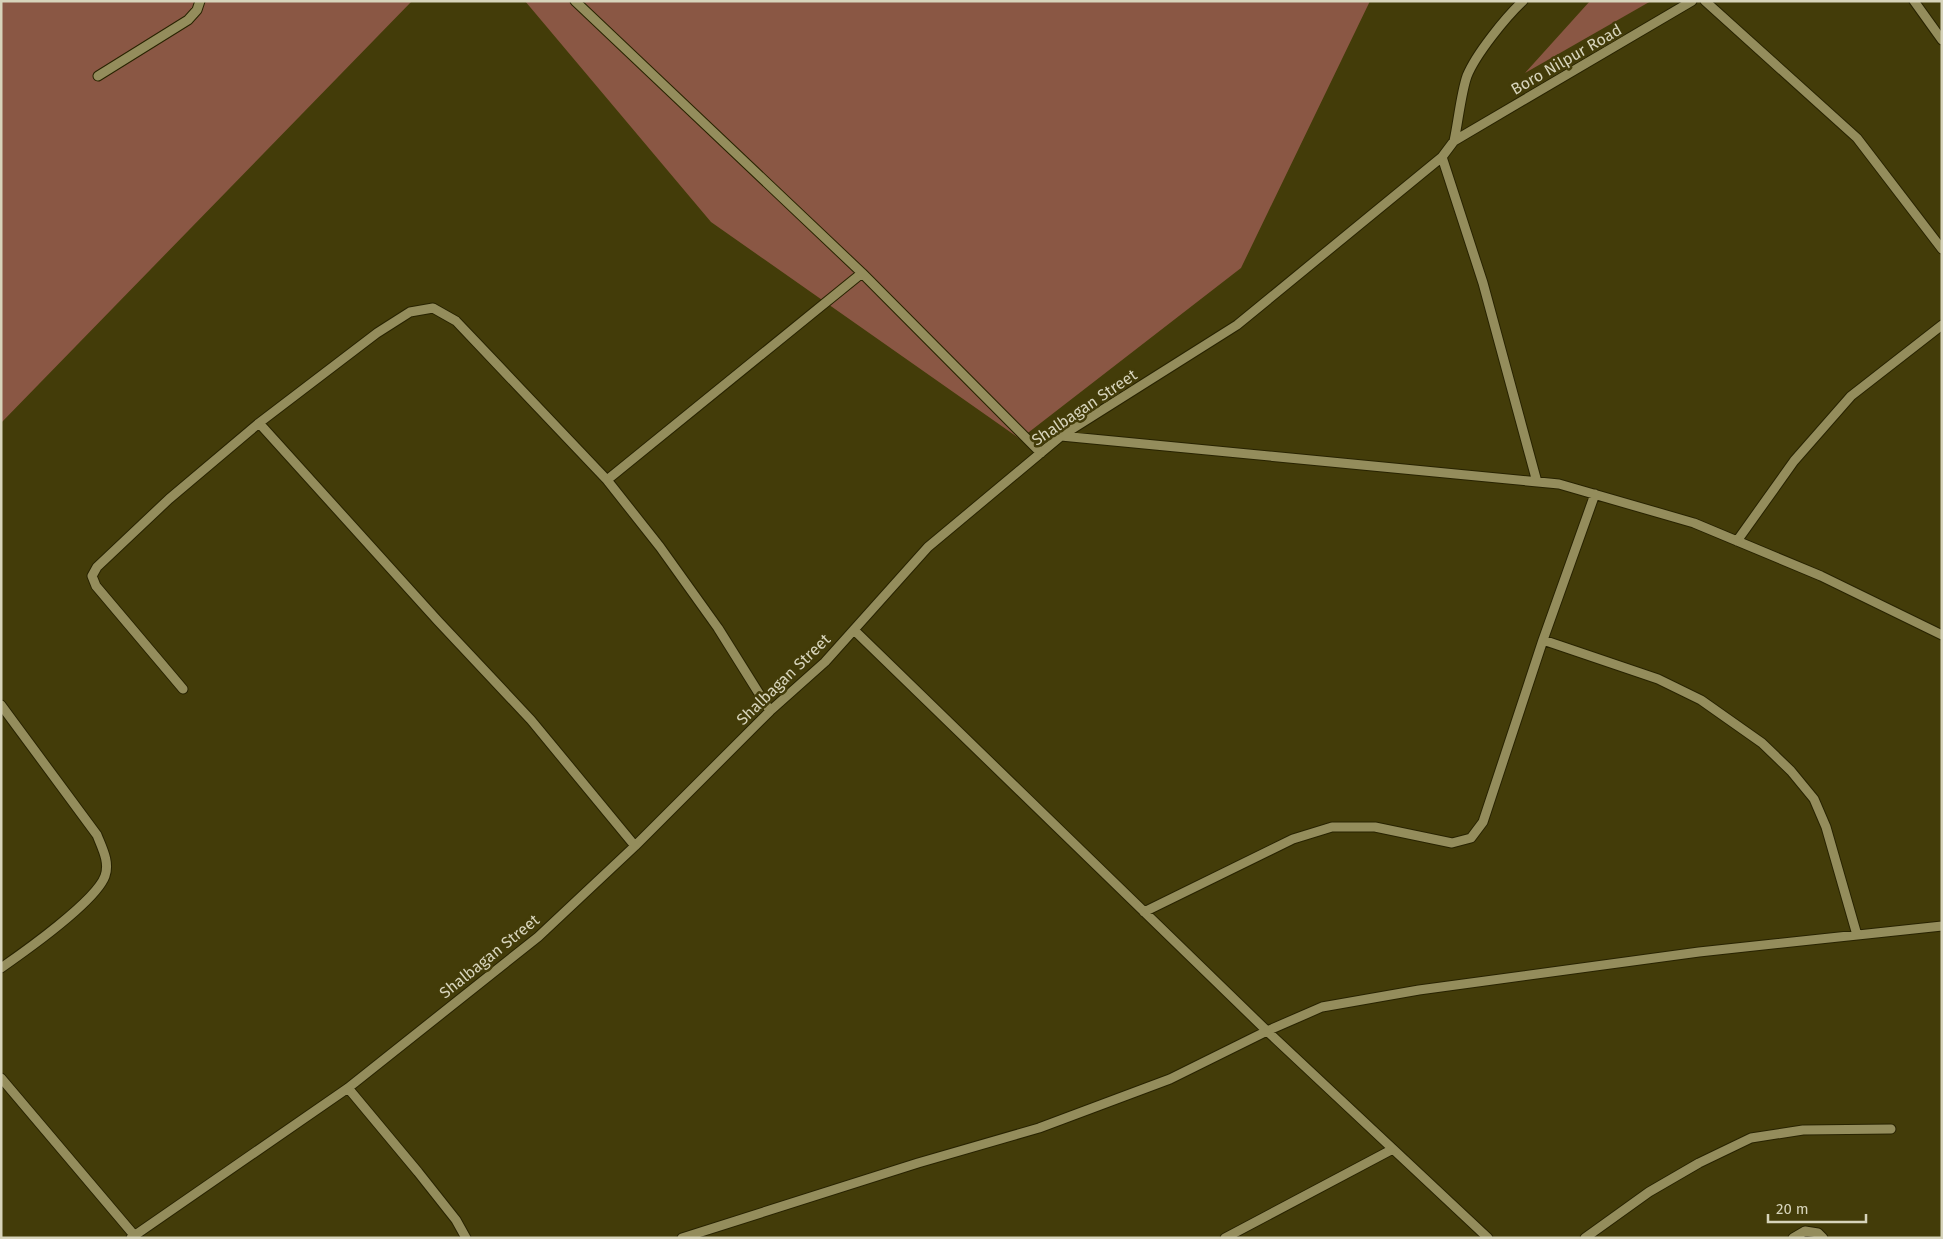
<svg xmlns="http://www.w3.org/2000/svg" width="1943" height="1239" viewBox="0 0 1943 1239" font-family="'Fira Sans',sans-serif">
<style>
.green{fill:#8a5744}
.lines{fill:none;stroke-linecap:round;stroke-linejoin:round}
.minor-casing{stroke:#282300;stroke-width:11}
.minor{stroke:#948d5c;stroke-width:9}
.labels{text-anchor:middle;stroke-width:5;stroke-linejoin:round;paint-order:stroke}
.street-label{font-size:16px;fill:#d7d4bb;stroke:#433c09}
</style>
<rect width="100%" height="100%" fill="#433c09"/>
<!-- green -->
<path class="green" d="M1,1h411l-411,422z
M525,1h845l-129,267 -221,171 -309,-217z
M1590,1h61l-126,72z"/>
<g class="lines">
<!-- minor casing -->
<g class="minor-casing">
<path id="minor" d="M575,1l287,272 179,180
M1705,1l152,137 85,111
M1914,1l28,39
M98,76l90,-56 9,-10 3,-9
M1454,141c4,-18 7,-48 13,-65 9,-22 38,-58 56,-75
M1442,157l41,126 54,199
M259,423l179,198 93,99 104,126
M1061,436l498,48 135,39 127,53 121,59
M607,480l255,-207
M1737,541l57,-80 57,-65 91,-71
M854,630l413,401 55,-24 97,-17 280,-38 243,-26
M1543,640l115,39 43,21 61,43 29,28 23,28 12,28 31,108
M183,689l-87,-103 -4,-10 5,-9 72,-68 90,-76 118,-90 33,-21 23,-4 23,13 151,159 53,67 58,81 52,83
M1,705l96,130c5,13 13,27 8,41 -9,25 -81,76 -104,92
M1144,912l149,-73 39,-12h43l77,16 19,-5 12,-16 60,-182 52,-146
M1,1078l133,157
M348,1088l70,84 38,48 10,18
M131,1238l217,-150 190,-151 97,-91 135,-135 55,-49 103,-115 133,-111 176,-111 205,-168 12,-16 238,-140
M682,1238l236,-75 121,-35 131,-49 97,-48 221,207
M1225,1238l168,-89
M1585,1238l64,-46 50,-29 52,-25 52,-8 88,-1
M1793,1238l12,-7 13,2 5,5"/>
</g>
<!-- minor -->
<use href="#minor" class="minor"/>
</g>
<g class="labels">
<!-- street labels -->
<g class="street-label">
<text transform="translate(1566 59) rotate(-30)" y="6">Boro Nilpur Road</text>
<text transform="translate(1084 407) rotate(-34)" y="6">Shalbagan Street</text>
<text transform="translate(783 679) rotate(-44)" y="6">Shalbagan Street</text>
<text transform="translate(489 956) rotate(-39)" y="6">Shalbagan Street</text>
</g>
</g>
<!-- border -->
<rect width="1943" height="1239" fill="none" stroke="#d7d4bb" stroke-width="5"/>
<!-- scale -->
<path d="M1768 1214v8h98v-8" fill="none" stroke="#d7d4bb" stroke-width="2.5"/>
<text x="1776" y="1214" font-size="15" fill="#d7d4bb" stroke="#433c09" stroke-width="4" paint-order="stroke">20 m</text>
</svg>
